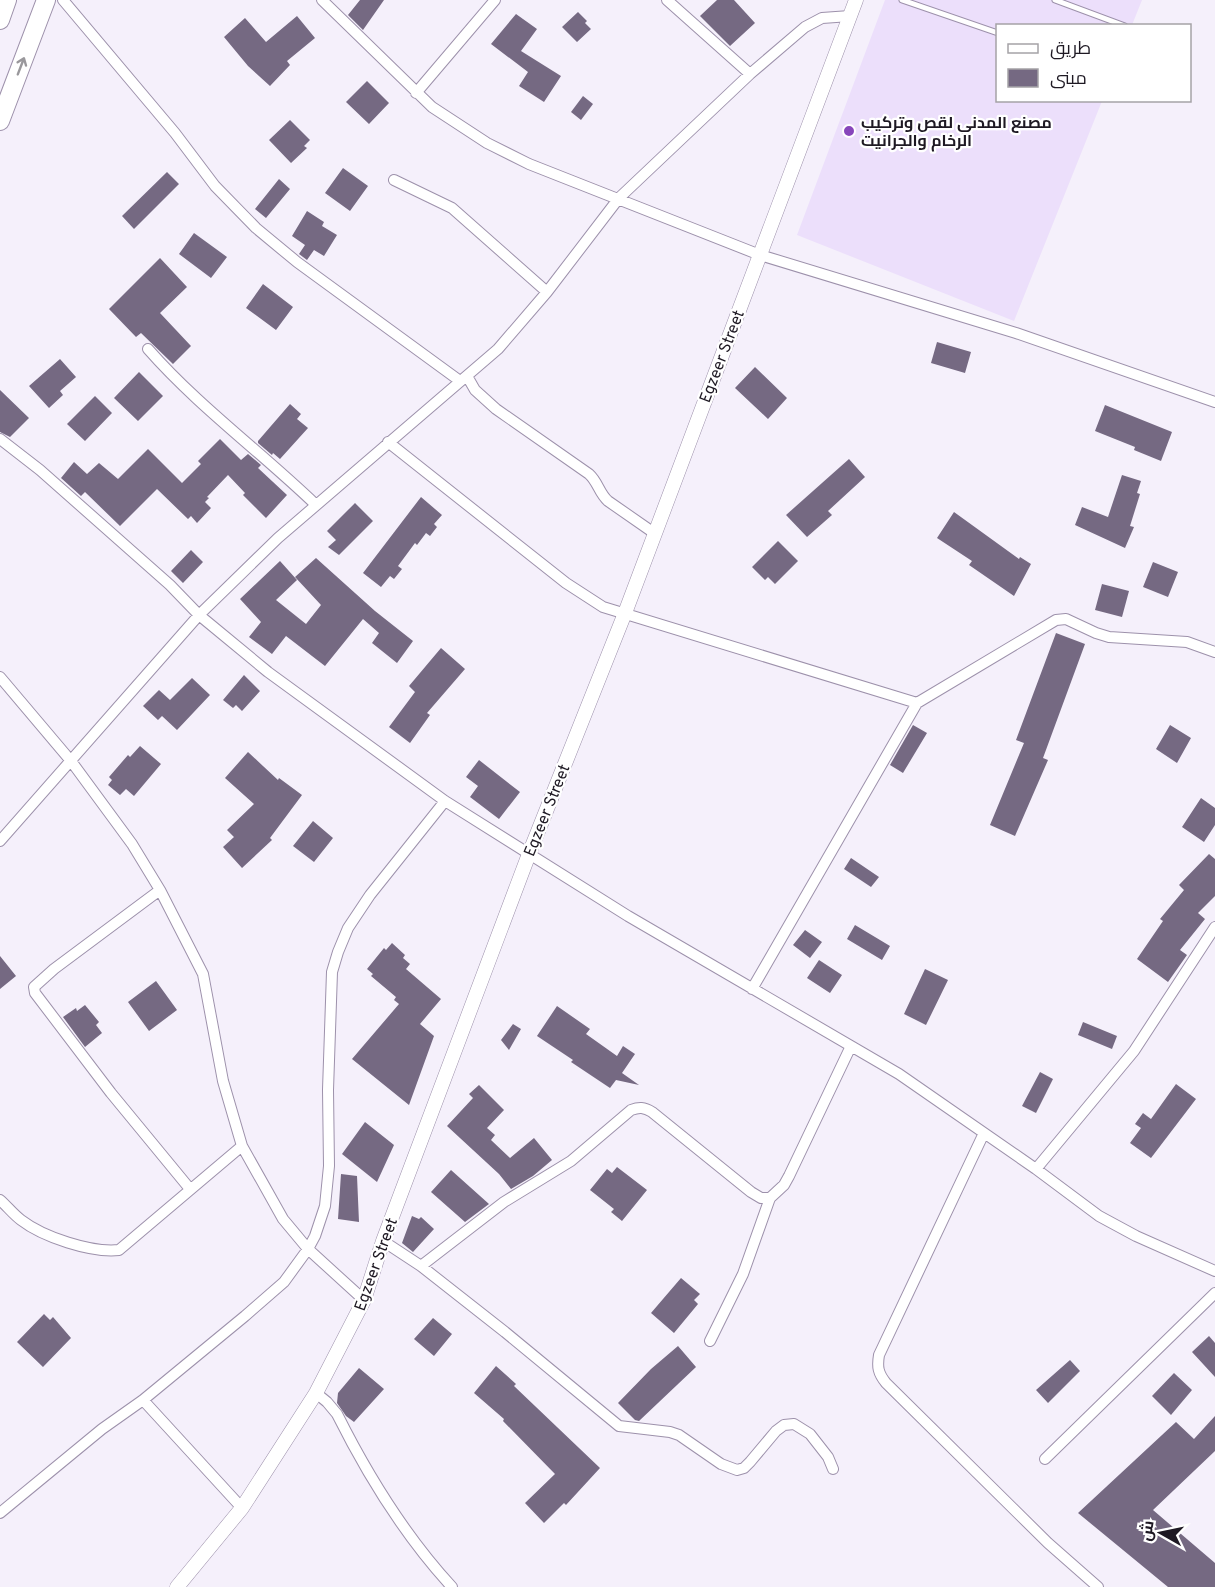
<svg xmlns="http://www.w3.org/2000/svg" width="1215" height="1587" viewBox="0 0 1215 1587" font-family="Overpass,Cairo,sans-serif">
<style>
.built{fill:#ecdffb}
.building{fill:#756982}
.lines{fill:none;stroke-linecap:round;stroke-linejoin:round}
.service-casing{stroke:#9d91ab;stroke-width:7}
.minor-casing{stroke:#9d91ab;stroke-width:12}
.tertiary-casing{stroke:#9d91ab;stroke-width:15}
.trunk-casing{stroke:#9d91ab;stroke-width:20}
.service{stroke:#fff;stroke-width:5}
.minor{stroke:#fff;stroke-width:10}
.tertiary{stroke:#fff;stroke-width:14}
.trunk{stroke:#fff;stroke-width:18}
.oneway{stroke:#9a989c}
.poi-dot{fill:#8746bb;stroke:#fff;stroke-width:2}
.labels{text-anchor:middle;stroke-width:4.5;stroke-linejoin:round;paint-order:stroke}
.poi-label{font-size:16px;font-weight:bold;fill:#1e1923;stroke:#fff;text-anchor:start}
.street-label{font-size:16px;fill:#1e1923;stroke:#fff}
</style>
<rect width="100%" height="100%" fill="#f5f0fb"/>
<!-- built -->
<path class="built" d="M885,0h257l-10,25 -134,1v74l104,1 -88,220 -217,-86z"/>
<!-- building -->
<path class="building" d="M360,0h24l-21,30 -15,-15z
M717,0h17l21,23 -25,23 -30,-30z
M578,12l9,9 -2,2 6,6 -14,13 -15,-15z
M516,14l21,15 -16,22 40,25 -17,26 -25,-16 9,-14 -37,-28z
M297,16l18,22 -28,23 3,4 -20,21 -22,-20 -24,-29 21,-19 21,24z
M367,81l22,22 -20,21 -23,-22z
M583,96l10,8 -12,16 -10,-8z
M290,120l20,20 -6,6 3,2 -16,15 -22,-23z
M343,168l25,18 -18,25 -25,-18z
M167,172l12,12 -45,45 -12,-13z
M279,179l11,10 -24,29 -11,-9z
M307,211l17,11 -2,4 15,9 -13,21 -10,-6 -7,10 -8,-6 6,-9 -13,-9z
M194,233l33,24 -16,21 -32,-24z
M160,258l27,29 -27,26 31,33 -18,18 -32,-31 -5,4 -27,-28z
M263,284l30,23 -17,23 -30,-22z
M937,342l34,10 -6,21 -34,-10z
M60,359l16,18 -16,14 3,4 -14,13 -20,-22z
M755,367l32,31 -19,21 -33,-31z
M139,372l24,24 -25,25 -24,-23z
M0,390l29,28 -19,19 -10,-5z
M95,396l17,17 -27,28 -18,-17z
M290,404l11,10 -4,5 11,9 -28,31 -7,-6 -1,2 -14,-12v-2z
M1105,405l67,27 -11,29 -27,-11 1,-3 -40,-16z
M220,439l21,21 7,-6 13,11 -3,3 29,27 -21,23 -23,-23 2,-2 -17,-18 -21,22 2,1 -4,4 6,6 -14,15 -6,-7 -3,3 -31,-30 -37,37 -35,-34 -4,4 -20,-18 13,-16 13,12 12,-11 19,16 30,-30 34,34 19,-19 -3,-3z
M849,459l16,18 -37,34 4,4 -25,22 -21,-22z
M1122,475l19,6 -4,12 3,1 -10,32 4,1 -9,21 -50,-23 7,-18 26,10z
M421,497l21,18 -8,9 3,3 -7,9 -4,-3 -9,12 -2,-2 -17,23 4,3 -8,10 -4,-3 -9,11 -18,-14z
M355,503l18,18 -34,34 -11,-8 8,-7 -9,-9z
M954,512l65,47 1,-2 11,7 -17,32 -45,-31 3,-4 -35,-23z
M778,541l20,20 -23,23 -7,-7 -3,3 -13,-13z
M191,550l12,12 -20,21 -12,-12z
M316,558l59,53 38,30 -16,22 -25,-20 7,-10 -16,-14 -38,47 -39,-30 -14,18 -23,-17 12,-15 -21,-23 40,-38 17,19 -21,20 30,24 15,-19 -26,-28z
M1153,562l25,10 -10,25 -25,-10z
M1102,584l27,7 -7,26 -27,-7z
M1056,633l29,11 -42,114 5,2 -33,76 -25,-11 34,-82 -8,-3z
M441,648l24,21 -38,44 3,2 -20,28 -21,-16 26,-35 -6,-6z
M244,675l16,16 -18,20 -6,-6 -3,3 -10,-8z
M192,678l18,17 -33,35 -15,-14 -4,4 -15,-14 16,-16 11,10z
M913,725l14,8 -24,40 -13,-8z
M1170,725l21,13 -14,25 -21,-14z
M140,746l21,18 -27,32 -8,-7 -6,6 -12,-10 4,-5 -3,-3 19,-22 2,2z
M248,752l30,28 1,-2 23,17 -32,43 2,2 -30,28 -19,-21 11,-10 -7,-7 27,-26 -29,-26z
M479,760l41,32 -21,27 -29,-22 8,-11 -12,-9z
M1201,798l14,10v17l-11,17 -22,-15z
M313,821l20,17 -19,24 -21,-16z
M1209,854l6,5v37l-17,17 7,6 -25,31 7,5 -19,27 -31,-23 26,-38 -3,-2 24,-29 -5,-5z
M851,858l28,19 -8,10 -27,-18z
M855,925l35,21 -8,14 -35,-21z
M805,930l17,12 -12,16 -17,-13z
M392,943l13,12 -2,3 7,6 -4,5 35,30 -21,25 14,12 -25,69 -57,-46 47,-55 -5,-4 2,-3 -25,-21 2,-2 -6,-5 17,-21 2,2z
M0,956l16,20 -16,13z
M819,960l23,15 -12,18 -23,-15z
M925,969l23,11 -22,45 -22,-11z
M156,981l21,29 -28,21 -21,-29z
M85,1005l14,17 -3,3 6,8 -17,14 -22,-30 13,-9 1,3z
M557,1006l33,23 -4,5 31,22 6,-10 12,8 -13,19 17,12 -23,-5 -6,8 -39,-26 2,-2 -36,-24z
M1083,1022l34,14 -5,13 -34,-14z
M513,1024l8,5 -12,21 -8,-10z
M1040,1072l13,7 -17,34 -14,-7z
M1176,1084l20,15 -45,59 -21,-15 11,-15 -6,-4 8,-11 8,6z
M479,1085l25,25 -17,18 8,7 -4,5 19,18 24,-20 18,22 -19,16 -22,13 -12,-15 -52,-48 26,-28 -4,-4z
M365,1122l29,23 -17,37 -35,-28z
M617,1167l30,23 -25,31 -11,-9 3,-3 -24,-19 17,-21 5,4z
M451,1170l38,34 -24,18 -34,-30z
M341,1174l16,2 2,46 -21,-3z
M412,1216l7,3 2,-2 13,12 -21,23 -11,-9z
M681,1278l19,16 -6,6 4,4 -24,29 -23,-20z
M44,1314l6,6 3,-3 18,21 -28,29 -26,-25z
M433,1318l19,16 -18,22 -20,-17z
M1209,1336l6,7v34l-23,-25z
M678,1346l18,21 -57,54 -4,-1 -17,-17 33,-34z
M1070,1360l10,11 -32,32 -12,-13z
M496,1366l20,18 -2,2 86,82 -34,37 -2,-2 -20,20 -19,-20 30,-29 -52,-53 1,-2 -30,-26z
M359,1368l25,21 -30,33 -8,-6 -9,-13 1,-10z
M1174,1373l18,17 -21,25 -19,-19z
M1215,1416v35l-62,59 62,53v24h-47l-90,-74 98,-91 18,17z"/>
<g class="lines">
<!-- service casing -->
<g class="service-casing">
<path id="service" d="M902,0l96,33
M1055,0l70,26"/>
</g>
<!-- minor casing -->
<g class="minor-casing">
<path id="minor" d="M63,0l112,133 40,53 41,42 41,34 163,119
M322,0l110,107 55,36 42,21 231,91 256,78 199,69
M667,0l83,74
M416,93l79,-93
M394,180l58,28 95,84
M148,349c50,57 113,103 168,156
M467,376l8,14 21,19 93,65c9,8 10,19 19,27l46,32
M0,439l40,31 130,115 29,30 69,57 177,129 183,115 271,158 137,95 63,47 37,20 79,35
M388,442l178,141 37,24 314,96
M0,677l71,84 61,83 28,46 43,84 20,107 19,65 41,73 25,30 56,51
M0,841l199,-226 79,-77 220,-189 49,-57 72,-94 131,-124 55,-47 17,-9 28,-2
M160,890l-106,79 -20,18 1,6 76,100 79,96
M752,989l165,-286 139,-83 10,-1 30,14 13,4 78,5 28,10
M984,1133l-105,222c-2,12 -1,18 7,28l162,160 50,44
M1036,1169l98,-118 81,-124
M0,1200c7,6 13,14 21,20 22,17 70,33 98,30l123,-104
M383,1241l38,25 84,66 114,94 51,6 9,3 42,29 16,6 7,-2 6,-6 26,-31 8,-6 10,-1 16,10 18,23 5,12
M421,1266l83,-64 67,-41 60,-51c8,-3 13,-3 21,2l99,80 10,6h9l14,-13 5,-9 62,-130
M710,1341l33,-67 27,-76
M316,1393l11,9 10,12c31,62 68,122 115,173
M143,1400l99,108
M1045,1459l170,-166
M0,1513l102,-84 41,-29 102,-84 39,-34 24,-33 7,-13 10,-30 4,-40 -1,-76 4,-118 6,-20 10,-24 22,-33 75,-94"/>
</g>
<!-- tertiary casing -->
<g class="tertiary-casing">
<path id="tertiary" d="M177,1587l65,-79 74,-115 48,-93 19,-59 146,-387 96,-241 231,-613"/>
</g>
<!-- trunk casing -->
<g class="trunk-casing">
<path id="trunk" d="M0,20l7,-20
M0,121l46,-121"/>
</g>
<!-- service -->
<use href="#service" class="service"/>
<!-- minor -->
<use href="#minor" class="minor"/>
<!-- tertiary -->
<use href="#tertiary" class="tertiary"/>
<!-- trunk -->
<use href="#trunk" class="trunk"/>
</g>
<!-- one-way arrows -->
<defs><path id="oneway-shaft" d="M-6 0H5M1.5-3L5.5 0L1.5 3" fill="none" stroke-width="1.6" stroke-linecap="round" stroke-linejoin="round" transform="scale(1.5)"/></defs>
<use class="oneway" href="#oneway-shaft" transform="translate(21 66) rotate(-69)"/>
<!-- markers -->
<circle class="poi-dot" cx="849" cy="131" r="6"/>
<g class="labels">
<!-- poi labels -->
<g class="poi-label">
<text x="861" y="128">مصنع المدني لقص وتركيب<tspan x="861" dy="18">الرخام والجرانيت</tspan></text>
</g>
<!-- street labels -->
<g class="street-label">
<text transform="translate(721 356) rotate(-69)" y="6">Egzeer Street</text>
<text transform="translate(546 810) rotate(-68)" y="6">Egzeer Street</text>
<text transform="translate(375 1264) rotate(-70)" y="6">Egzeer Street</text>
</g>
</g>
<!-- legend -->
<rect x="996" y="24" width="195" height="78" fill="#ffffff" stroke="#a5a3a7" stroke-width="1.5"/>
<rect x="1008" y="44" width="30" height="9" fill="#ffffff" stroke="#a5a3a7" stroke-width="1.5"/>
<text x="1050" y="54" font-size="18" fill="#1e1923">طريق</text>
<rect x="1008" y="69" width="30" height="18" fill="#756982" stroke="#a5a3a7" stroke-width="1.5"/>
<text x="1050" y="84" font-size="18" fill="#1e1923">مبنى</text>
<!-- north arrow -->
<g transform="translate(1161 1533) rotate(279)" stroke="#ffffff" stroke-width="4.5" paint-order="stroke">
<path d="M0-4.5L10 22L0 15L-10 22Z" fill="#1e1923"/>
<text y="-9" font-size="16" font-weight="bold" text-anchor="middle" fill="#1e1923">ش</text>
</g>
</svg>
